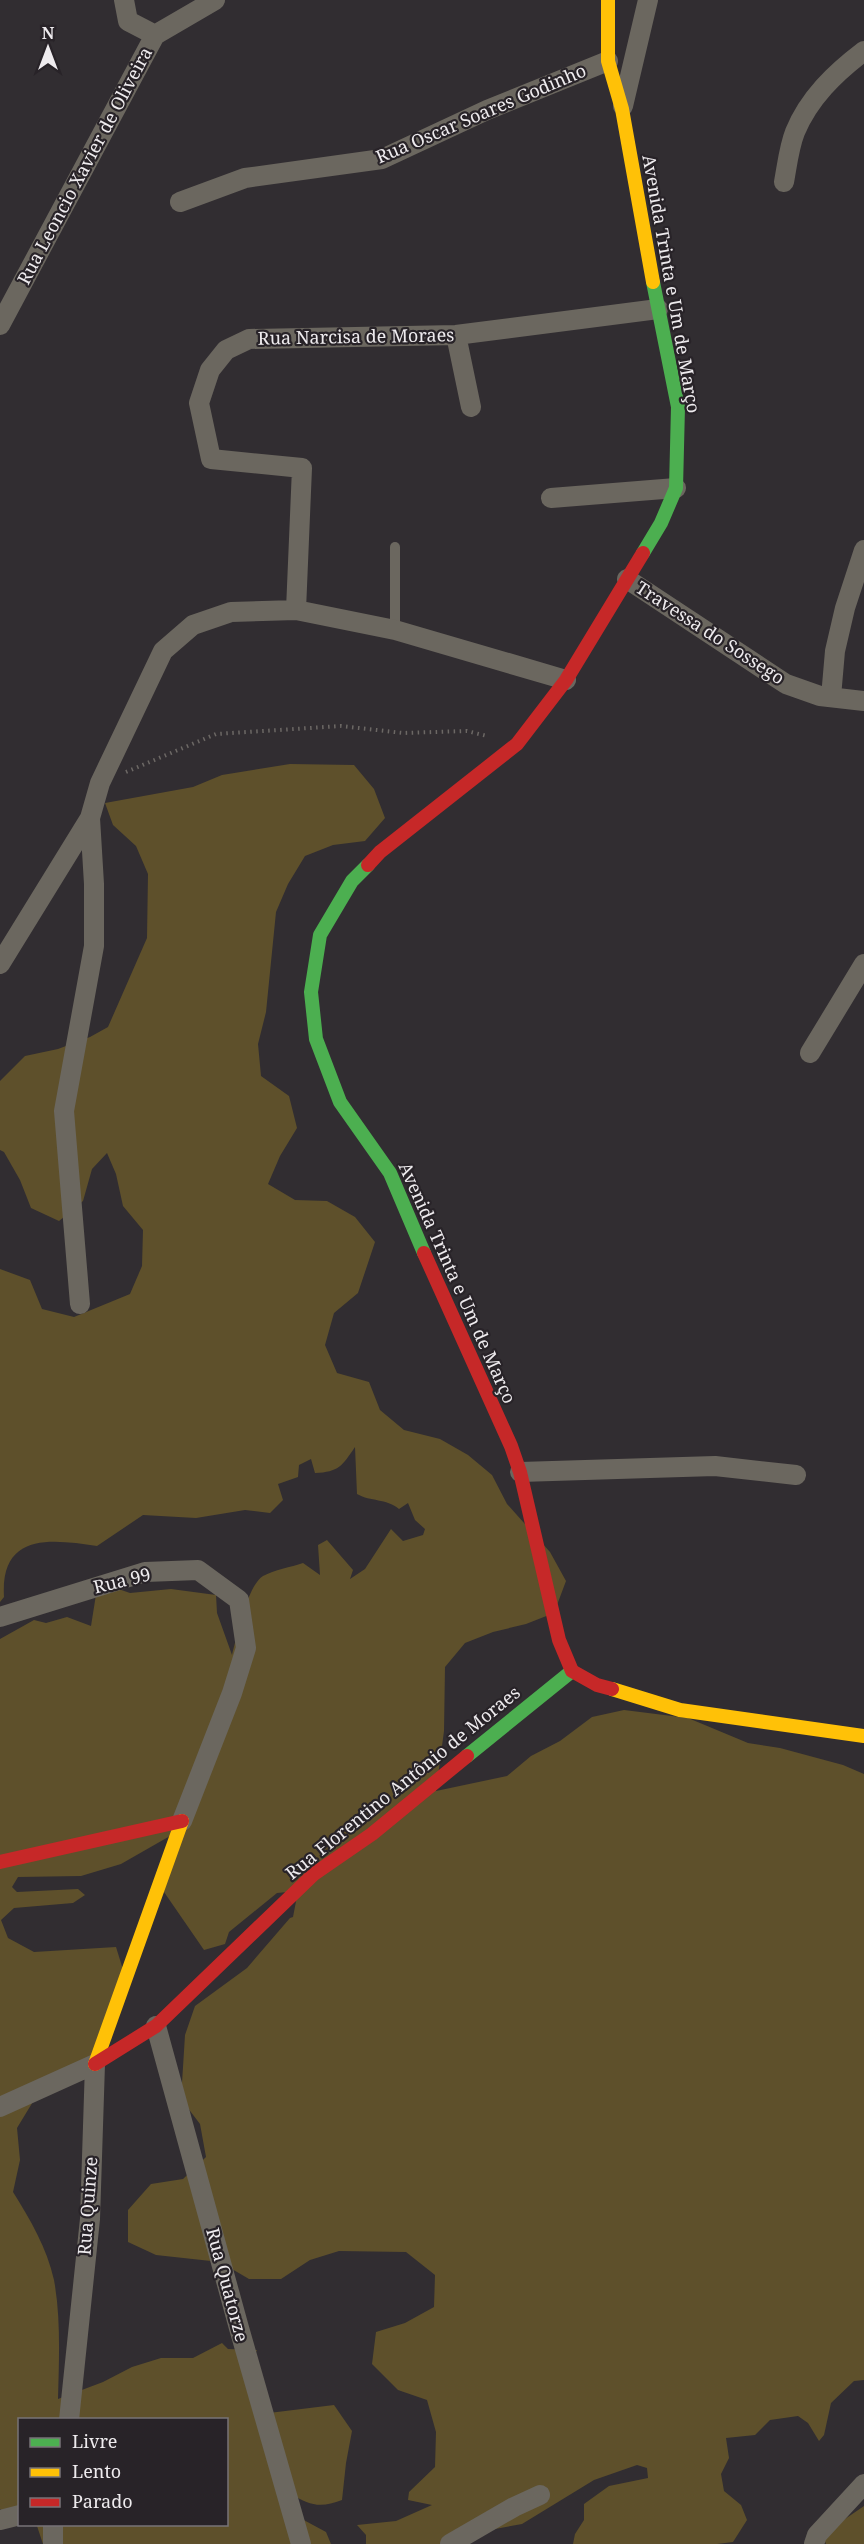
<svg xmlns="http://www.w3.org/2000/svg" width="864" height="2544" viewBox="0 0 864 2544" font-family="'Noto Serif',serif">
<style>
.green{fill:#5e502b}
.lines{fill:none;stroke-linecap:round;stroke-linejoin:round}
.path{stroke:#6c6865;stroke-width:4;stroke-dasharray:1.5 4.5;stroke-linecap:butt}
.lane{stroke:#6b675f;stroke-width:10}
.street{stroke:#6b675f;stroke-width:20}
.fast{stroke:#4caf50;stroke-width:14}
.slow{stroke:#ffc107;stroke-width:14}
.jam{stroke:#c62828;stroke-width:14}
.labels{text-anchor:middle;stroke-width:4.5;stroke-linejoin:round;paint-order:stroke}
.street-label{font-size:18px;fill:#eeebee;stroke:#282328}
</style>
<rect width="100%" height="100%" fill="#312d31"/>
<!-- green -->
<path class="green" d="M290,764l64,1 20,24 11,29 -20,23 -32,4 -28,11 -17,28 -12,28 -10,100 -8,32 3,32 28,20 8,32 -17,28 -12,28 27,16 32,1 28,16 20,25 -17,51 -24,20 -9,32 12,28 32,9 11,28 24,20 36,9 28,16 24,20 15,29 43,48 16,29 -12,32 -28,11 -33,8 -28,11 -20,24 -1,64 -8,60 71,-15 24,-20 29,-15 32,-24 32,-7 64,8 60,25 32,5 63,17 21,9v606l-10,1 -23,22 -7,32 -5,6 -11,-18 -10,-7 -28,4 -15,15 -29,3 3,20 -8,16 3,17 17,14 6,15 -14,22 -16,2h-144l2,-10 9,-14v-16l25,-18 39,-8 -1,-10 -10,-3 -43,15 -72,44 -54,10 -20,10h-82v-9l-9,-10 39,-4 36,-16 -24,-5 1,-8 26,-25 1,-35 -9,-32 -29,-10 -26,-26 4,-32 29,-9 29,-16 1,-32 -29,-23 -67,-1 -29,9 -29,19h-32l-29,-17 -64,-7 -28,-13v-32l23,-26 32,-5 23,-22 -6,-33 -19,-25 4,-64 10,-29 52,-38 43,-50 3,-1 5,-26 -21,2 -48,39 -4,12 -21,6 -40,-58 6,-56 -49,28 -40,12 -63,1 -6,10 5,5 61,-3 7,6 -12,8 -59,5 -13,12 7,18 26,14 82,-5 9,29 -14,64 -77,60 -17,28 3,32 -7,32c17,27 34,56 41,88 7,38 5,80 4,119l45,-17 29,-15 29,-9h32l29,-15 6,6 29,1 -3,6 15,57 65,-8 18,26 -6,32 -4,37c-20,8 -33,6 -50,-6l8,24 26,14 5,12h-288l-6,-18 -3,-1 192,-1v-104h-206l-1,99 -10,-4 -9,-6v-870l34,-19 12,3 21,-6 24,9 7,-44 32,11 41,-4 45,6 1,18 15,42c5,-18 15,-69 31,-79 11,-6 28,-9 40,-13l17,12 -2,-30 9,-5 26,30 -3,9 15,-10 26,-40 12,12 20,-6 2,-6 -10,-9 -7,-17 -9,6c-13,-11 -28,-7 -42,-15l-2,-47c-13,19 -16,25 -40,26l-4,-14 -12,6 -1,12 -20,7 5,16 -13,13 -25,-3 -49,8 -53,-3 -46,31c-43,-6 -97,-15 -93,51l-4,5v-333l30,11 12,29 32,8 56,-23 12,-28 1,-36 -20,-24 -7,-32 -9,-21 -15,16 -9,32 -24,20 -28,-13 -11,-28 -16,-28 -4,-2v-69l25,-25 33,-7 32,-12 18,-10 39,-89 1,-64 -12,-28 -23,-21 -8,-22 88,-16 29,-12z
M864,2506v38h-38l-2,-5 5,-9z"/>
<g class="lines">
<!-- path -->
<path class="path" d="M126,772l90,-38 125,-8 62,7 64,-2 20,5"/>
<!-- lane -->
<path class="lane" d="M395,547v83"/>
<!-- street -->
<path class="street" d="M124,0l4,21 27,14
M623,106l25,-106
M784,182c3,-16 5,-35 11,-50 14,-34 40,-59 69,-81
M180,202l65,-24 137,-19 105,-49 121,-49
M0,325l155,-290 60,-35
M456,335l15,72
M551,498l125,-10
M627,579l159,105 34,12 44,5
M296,610l6,-142 -91,-9 -12,-56 11,-33 16,-20 23,-11 207,-4 202,-26
M831,697l4,-46 10,-43 19,-58
M0,964l90,-146 10,-35 63,-132 30,-26 38,-13 65,-2 99,20 171,50
M810,1053l54,-89
M80,1304l-16,-193 30,-165v-62l-4,-66
M520,1472l195,-6 81,9
M0,1617l145,-45 53,-2 41,30 7,48 -14,45 -50,128
M156,2026l83,302 62,216
M0,2107l95,-43 -5,155 -21,201
M0,2520l20,-5
M53,2544v-20
M450,2544l64,-37 26,-12
M814,2544l3,-9 47,-51"/>
<!-- fast -->
<path class="fast" d="M643,553l18,-30 15,-35 2,-81 -25,-125
M368,865l-16,16 -32,54 -9,57 5,47 24,63 50,71 34,80
M467,1756l105,-85"/>
<!-- slow -->
<path class="slow" d="M608,0v61l14,48 31,173
M612,1689l68,21 184,26
M95,2064l87,-243"/>
<!-- jam -->
<path class="jam" d="M368,865l12,-13 137,-108 49,-64 77,-127
M424,1253l87,193 9,26 39,168 13,31 25,14 15,4
M0,1862l182,-41
M95,2064l61,-38 158,-152 58,-40 95,-78"/>
</g>
<g class="labels">
<!-- street labels -->
<g class="street-label">
<text transform="translate(481 114) rotate(-23)" y="6">Rua Oscar Soares Godinho</text>
<text transform="translate(85 166) rotate(-62)" y="6">Rua Leoncio Xavier de Oliveira</text>
<text transform="translate(671 284) rotate(80)" y="6">Avenida Trinta e Um de Março</text>
<text transform="translate(356 337) rotate(-1)" y="6">Rua Narcisa de Moraes</text>
<text transform="translate(710 633) rotate(33)" y="6">Travessa do Sossego</text>
<text transform="translate(457 1283) rotate(66)" y="6">Avenida Trinta e Um de Março</text>
<text transform="translate(122 1581) rotate(-14)" y="6">Rua 99</text>
<text transform="translate(403 1783) rotate(-39)" y="6">Rua Florentino Antônio de Moraes</text>
<text transform="translate(88 2206) rotate(-86)" y="6">Rua Quinze</text>
<text transform="translate(227 2285) rotate(75)" y="6">Rua Quatorze</text>
</g>
</g>
<!-- legend -->
<rect x="18" y="2418" width="210" height="108" fill="#282328" stroke="#777377" stroke-width="1.5"/>
<rect x="30" y="2438" width="30" height="9" fill="#4caf50" stroke="#777377" stroke-width="1.5"/>
<text x="72" y="2448" font-size="18" fill="#eeebee">Livre</text>
<rect x="30" y="2468" width="30" height="9" fill="#ffc107" stroke="#777377" stroke-width="1.5"/>
<text x="72" y="2478" font-size="18" fill="#eeebee">Lento</text>
<rect x="30" y="2498" width="30" height="9" fill="#c62828" stroke="#777377" stroke-width="1.5"/>
<text x="72" y="2508" font-size="18" fill="#eeebee">Parado</text>
<!-- north arrow -->
<g transform="translate(48 48)" stroke="#282328" stroke-width="4.5" paint-order="stroke">
<path d="M0-4.5L10 22L0 15L-10 22Z" fill="#eeebee"/>
<text y="-9" font-size="16" font-weight="bold" text-anchor="middle" fill="#eeebee">N</text>
</g>
</svg>
